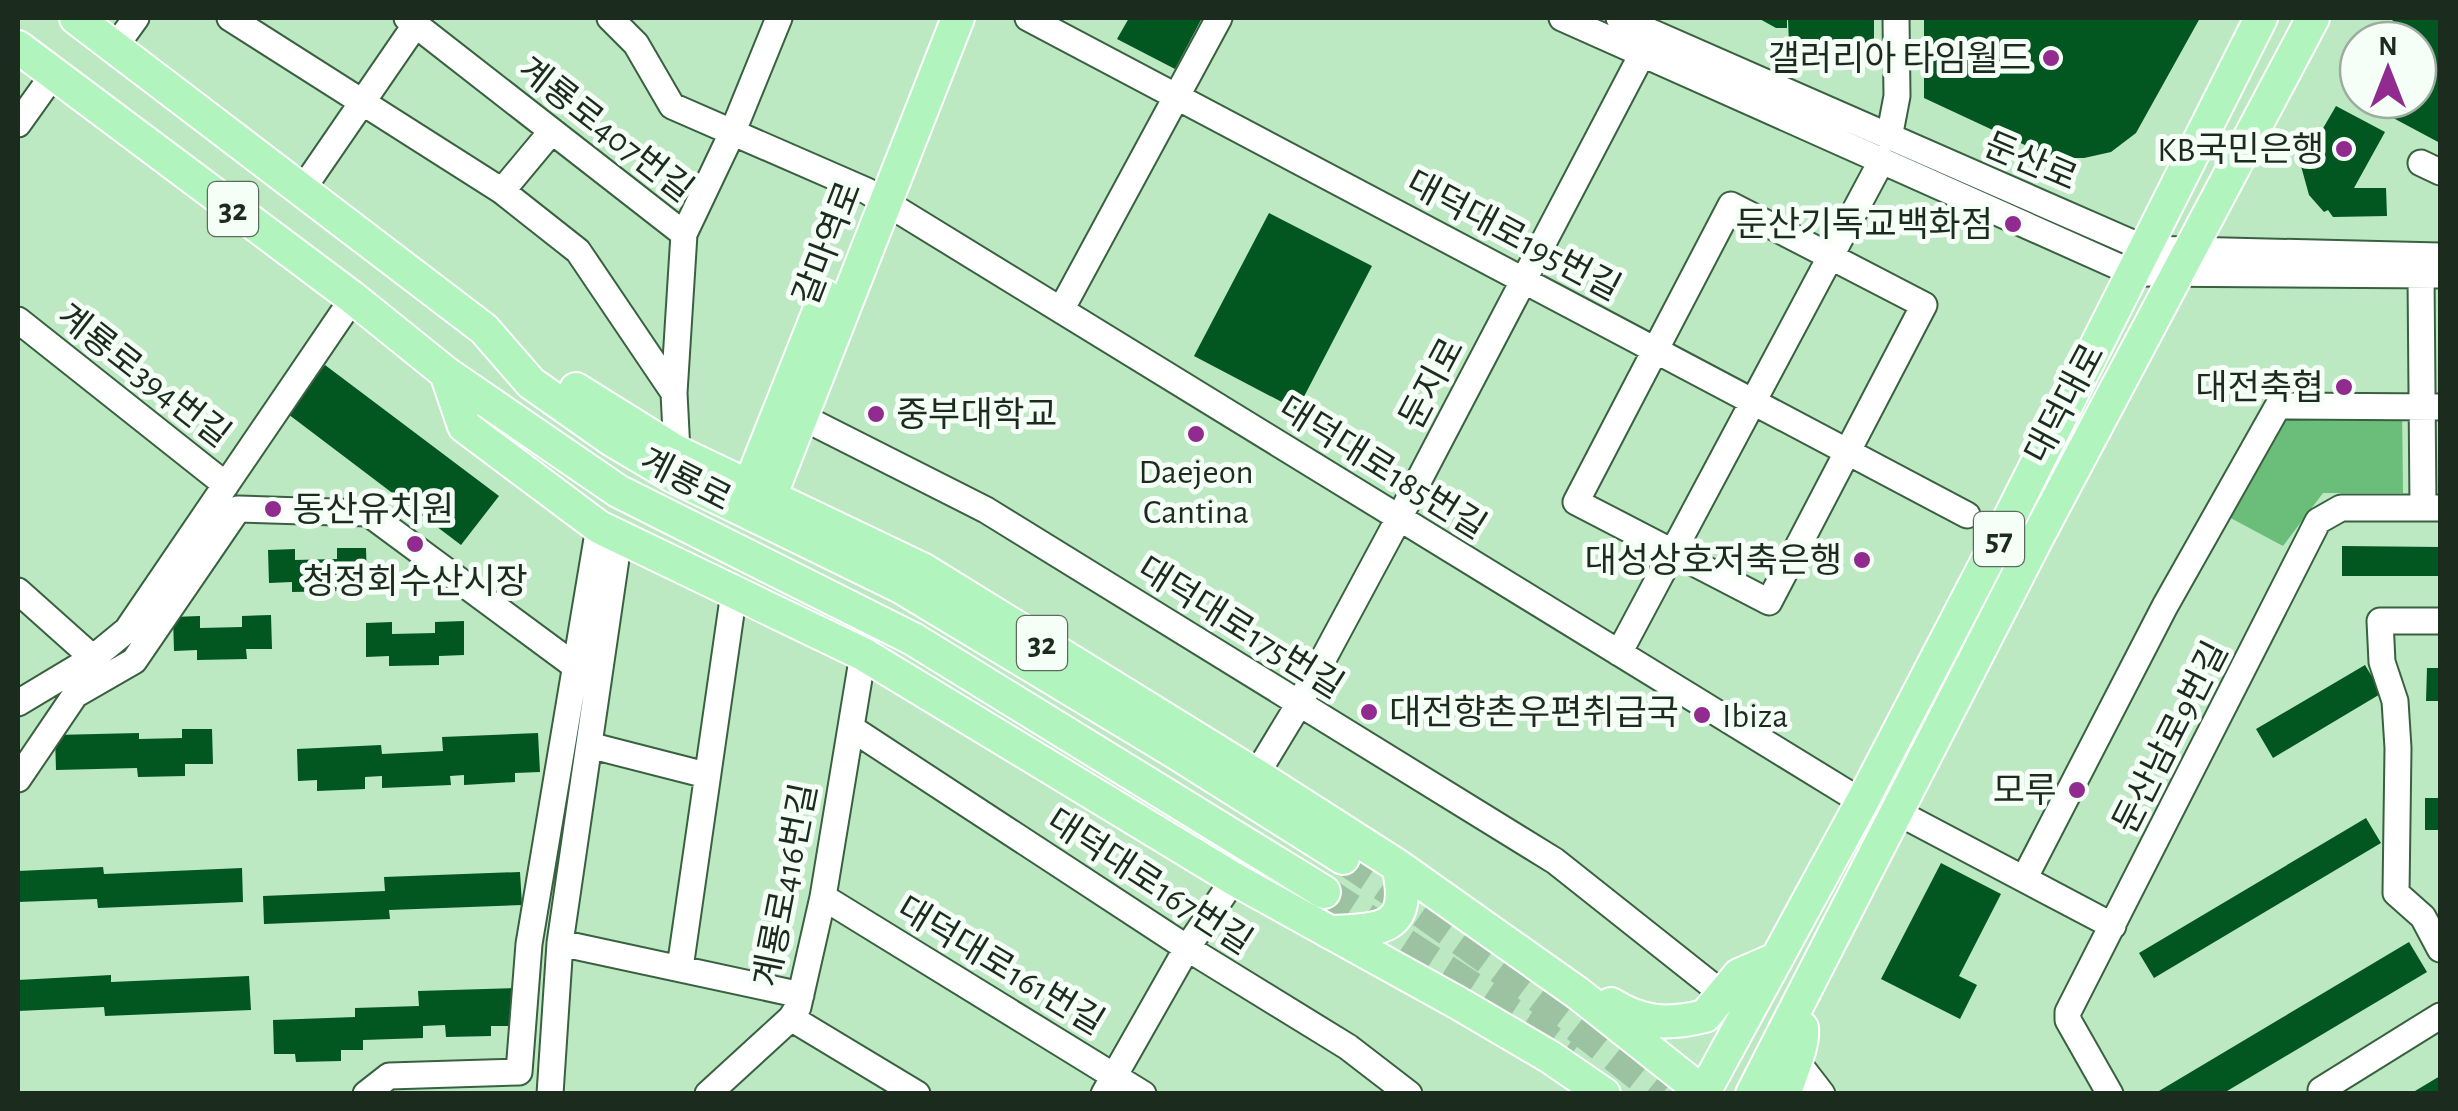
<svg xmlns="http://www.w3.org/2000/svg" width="2458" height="1111" viewBox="0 0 2458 1111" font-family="'Alegreya Sans','Noto Sans KR',sans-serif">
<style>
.green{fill:#6bbe7a}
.building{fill:#025620}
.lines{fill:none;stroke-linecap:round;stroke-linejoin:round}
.major-tunnel{stroke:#9cc2a1;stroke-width:32;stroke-dasharray:32 16;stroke-linecap:butt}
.minor-casing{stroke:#396140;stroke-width:29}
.major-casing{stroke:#fff;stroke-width:36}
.minor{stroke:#fff;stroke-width:25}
.major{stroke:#b1f4be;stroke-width:32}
.poi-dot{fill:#912b90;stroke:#f6fff7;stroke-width:4}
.labels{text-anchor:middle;stroke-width:10;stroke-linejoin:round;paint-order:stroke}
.shield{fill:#f6fff7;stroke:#5d6b5f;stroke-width:2.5}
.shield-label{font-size:32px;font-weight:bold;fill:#1b2c1e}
.poi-label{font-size:35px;fill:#1b2c1e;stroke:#f6fff7;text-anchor:end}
.street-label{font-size:35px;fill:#1b2c1e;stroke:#f6fff7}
</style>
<rect width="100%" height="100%" fill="#bce8c2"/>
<!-- green -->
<path class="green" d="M2402,405l1,88h-80l-40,53 -58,-31 60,-108z"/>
<!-- building -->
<path class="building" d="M1129,18h73l-27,51 -58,-30z
M1758,18h29v10h-11z
M1788,18h86v33l-29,18 -56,-24z
M1924,18h276l-64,115 -25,19 -27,6h-20l-26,-7 -114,-53z
M2394,18h46v125l-73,-39 -2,4 -16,-8 9,-13v13h60v-60h-36z
M2336,106l49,26 -31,56h32l1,28 -54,1 -5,-7 -4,2 -15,-17 -8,-29z
M1269,213l103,53 -75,144 -103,-54z
M325,365l174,131 -38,49 -173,-131z
M2342,546l98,1v29h-98z
M337,548h29l1,33 -26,1v9l-49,1v-10l-23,1 -1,-33 27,-1v11l42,-1z
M271,615l1,34h-26l1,10 -50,1v-10l-23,1 -1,-34 27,-1v12l42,-1v-11z
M464,621v34l-25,1v9l-50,1v-10l-23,1v-34l26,-1v12l43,-1v-11z
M2365,665l17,28 -109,65 -17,-29z
M2427,668h13v33h-14z
M182,729h30l1,35h-28v12l-47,1 -1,-9 -81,2 -1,-35 84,-2v6l43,-1z
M538,733l2,39 -25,1v9l-51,3v-10l-14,1 1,9 -69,3v-12l-17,1v12l-48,2v-11l-19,1 -1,-32 84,-4 1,9 61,-3 -1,-14z
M2425,798h15v32h-15z
M2366,818l15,25 -227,135 -15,-25z
M1941,863l60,31 -42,82 18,9 -17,34 -79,-40z
M103,867l1,7 138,-6 1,34 -145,6 -1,-9 -79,3v-31z
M520,872l2,33 -133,5 1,9 -126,5 -1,-28 122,-5 -1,-14z
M2409,942l18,30 -205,122h-68z
M111,975v7l138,-6 2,34 -146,6 -1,-9 -86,4v-31z
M518,988l1,38h-28v10l-45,1 -1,-12 -22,1v12l-60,2v10h-22v11l-45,1 -1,-8h-21l-1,-34 82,-3v-9l64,-2 -1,-15z
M2440,1076v18h-30z"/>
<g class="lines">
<!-- major-tunnel -->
<path class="major-tunnel" d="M1343,858c111,73 216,152 319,236
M1324,892l207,134 39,30"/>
<!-- minor casing -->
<g class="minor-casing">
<path id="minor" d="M230,18l272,173 76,60 96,142
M407,18l277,216
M610,18l26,26 36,62 195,85 995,611
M1028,18l939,497
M1562,18l571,255 307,2
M1619,18l527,231 294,7
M115,47l21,-29
M18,124l35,-49
M1889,138l8,-42 -1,-78
M2421,163l19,9
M302,190l114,-166
M502,191l50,-60
M1731,205l193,100 -155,297 -193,-100z
M2421,275l2,233
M1061,310l158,-292
M18,320l208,165
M802,417l184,93 569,351 169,134
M677,452l-3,-59 10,-159 49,-103 46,-113
M18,591l75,67
M2440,621h-60l2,41 13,39 3,47 -2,145 27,24 17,32
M1619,653l263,-493
M18,703l75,-45 34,-28 226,-332
M851,728l336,220 161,99 61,47
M589,745l117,30
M1256,775l43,-71 100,-186 250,-477
M18,779l57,-84 59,-34 104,-152 130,4 207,153
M1897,812l216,114
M2024,879l141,-273 113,-200 162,1
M823,897l320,197
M560,943l241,52
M680,968l54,-376
M791,1018l126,76
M1795,1059l27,35
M2321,1090l119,-74
M366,1094l23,-18 130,-4 10,-128 70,-417
M550,1094l10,-151 59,-405
M708,1094l83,-76 7,-11 25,-110 40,-243
M1104,1094l83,-146 47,-69
M2110,1094l-42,-74v-8l250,-491 23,-13h99"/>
</g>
<!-- major casing -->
<g class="major-casing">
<path id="major" d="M76,18l408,311 47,54 81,57 61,36 228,111 277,167 165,104
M18,47l335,251 93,75 172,118 295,148 411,253
M446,373l18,53 135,101 264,127 371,225 224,124 92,54 54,37
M576,389l101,63 247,118 332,205 142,91 181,128 126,100
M749,487l76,-191
M770,497l188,-479
M1329,932c54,-2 84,-2 69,-66
M1611,1004c32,20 57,21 94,12l34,-41 37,-16
M1703,1094l159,-292 146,-281 253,-503
M1752,1094l284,-554 277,-522
M1785,1094c5,-21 19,-47 17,-66"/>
</g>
<!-- minor -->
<use href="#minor" class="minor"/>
<!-- major -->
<use href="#major" class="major"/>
</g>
<!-- markers -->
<g class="poi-dot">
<circle cx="2051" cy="58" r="10"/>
<circle cx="2344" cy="149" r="10"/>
<circle cx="2013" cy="224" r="10"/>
<circle cx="2344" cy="387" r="10"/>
<circle cx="876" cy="414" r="10"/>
<circle cx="1196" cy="434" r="10"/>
<circle cx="273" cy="509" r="10"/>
<circle cx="415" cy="544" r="10"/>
<circle cx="1862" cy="560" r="10"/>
<circle cx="1369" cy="712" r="10"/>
<circle cx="1702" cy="715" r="10"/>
<circle cx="2077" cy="790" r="10"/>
</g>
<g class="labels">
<!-- shield labels -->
<g class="shield">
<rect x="208" y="182" width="50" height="54" rx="8"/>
<rect x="1974" y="512" width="50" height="54" rx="8"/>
<rect x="1017" y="616" width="50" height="54" rx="8"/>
</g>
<g class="shield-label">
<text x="233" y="220">32</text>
<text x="1999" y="550">57</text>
<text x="1042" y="654">32</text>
</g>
<!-- poi labels -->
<g class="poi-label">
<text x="2031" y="70">갤러리아 타임월드</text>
<text x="2324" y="161">KB국민은행</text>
<text x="1993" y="236">둔산기독교백화점</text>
<text x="2324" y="399">대전축협</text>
<text x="896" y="426" text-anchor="start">중부대학교</text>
<text x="1196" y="483" text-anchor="middle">Daejeon<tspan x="1196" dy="40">Cantina</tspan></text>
<text x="293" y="521" text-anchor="start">동산유치원</text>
<text x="1842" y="572">대성상호저축은행</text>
<text x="415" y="593" text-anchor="middle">청정회수산시장</text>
<text x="1389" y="724" text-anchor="start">대전향촌우편취급국</text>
<text x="1722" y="727" text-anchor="start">Ibiza</text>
<text x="2057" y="802">모루</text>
</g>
<!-- street labels -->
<g class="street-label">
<text transform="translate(606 129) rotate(38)" y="12">계룡로407번길</text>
<text transform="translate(2031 161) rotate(23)" y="12">둔산로</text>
<text transform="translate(1514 235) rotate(28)" y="12">대덕대로195번길</text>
<text transform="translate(827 243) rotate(-69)" y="12">갈마역로</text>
<text transform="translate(144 375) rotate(38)" y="12">계룡로394번길</text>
<text transform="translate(1431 383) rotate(-62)" y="12">둔지로</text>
<text transform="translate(2064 403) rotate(-62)" y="12">대덕대로</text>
<text transform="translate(1383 467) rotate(32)" y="12">대덕대로185번길</text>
<text transform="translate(686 479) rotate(27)" y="12">계룡로</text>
<text transform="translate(1241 627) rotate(32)" y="12">대덕대로175번길</text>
<text transform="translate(2170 737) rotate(-63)" y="12">둔산남로9번길</text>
<text transform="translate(1150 881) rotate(33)" y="12">대덕대로167번길</text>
<text transform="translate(785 885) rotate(-79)" y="12">계룡로416번길</text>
<text transform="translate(1001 965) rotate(31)" y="12">대덕대로161번길</text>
</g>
</g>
<!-- border -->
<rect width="2458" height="1111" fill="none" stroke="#1b2c1e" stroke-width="40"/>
<!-- north arrow -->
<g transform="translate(2388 70)"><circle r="48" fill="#f6fff7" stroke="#9eaba0" stroke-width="2.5"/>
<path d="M0-8L18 38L0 25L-18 38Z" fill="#912b90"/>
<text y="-15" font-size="28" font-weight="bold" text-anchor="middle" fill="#1b2c1e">N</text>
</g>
</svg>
